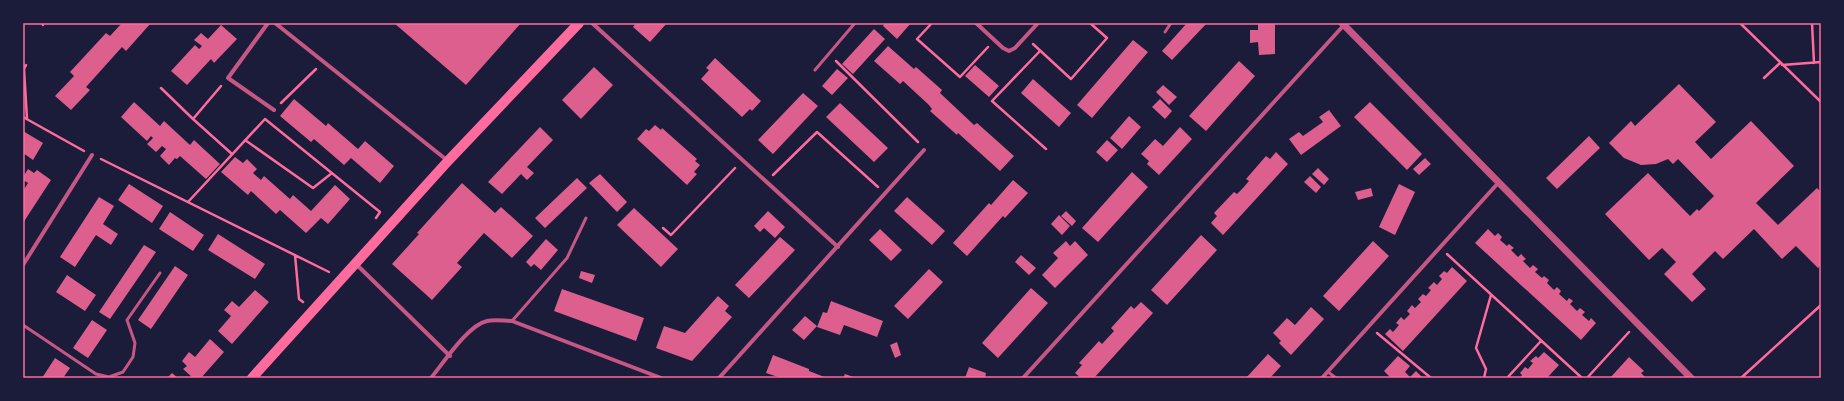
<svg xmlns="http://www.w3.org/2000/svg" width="1844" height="401" viewBox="0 0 1844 401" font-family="'Archivo Narrow',sans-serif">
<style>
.building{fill:#dd5f8e}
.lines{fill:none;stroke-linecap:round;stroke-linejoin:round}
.path{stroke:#ff6b9d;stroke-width:2.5}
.service{stroke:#c65784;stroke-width:3}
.minor{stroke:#c65784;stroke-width:4}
.tertiary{stroke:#c65784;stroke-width:7}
.primary{stroke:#ff6b9d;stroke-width:10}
.neatline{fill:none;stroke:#ff6b9d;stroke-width:1.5}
</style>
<rect width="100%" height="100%" fill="#1b1b3a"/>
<!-- building -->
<path class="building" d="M122,23h29l-25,28 -4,-4 -36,40 4,3 -19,20 -16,-14 19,-20 -4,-4 36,-39 4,3z
M394,23h127l-55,62z
M636,23h31l-17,19 -17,-15z
M885,23h26l-14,16 -14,-13z
M1187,23h20l-35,37 -10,-9z
M1258,23h17v31l-16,1 -1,-13 -8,1v-13h8z
M221,25l16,14 -23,24 -3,-4 -24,26 -16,-14 24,-26 4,4 3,-3 -8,-6 7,-7 7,6z
M874,29l11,10 -32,35 -11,-10z
M1133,40l15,12 -56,66 -15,-13z
M888,46l26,23 2,-2 26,23 -2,3 34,32 3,-2 37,33 -14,15 -42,-38 -1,2 -27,-24 2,-2 -3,-4 -26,-24 -3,3 -26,-23z
M715,58l46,43 -9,10 -2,-2 -8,8 -41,-38 8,-9 -3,-2z
M1239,61l16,15 -49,55 -17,-15z
M975,65l24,21 -10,11 -24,-21z
M594,67l19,18 -32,34 -19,-19z
M837,69l11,9 -16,17 -10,-9z
M1033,79l38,34 -12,14 -38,-34z
M1679,84l37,38 -21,20 16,17 40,-38 43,45 -38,37 22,22 39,-37 4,4v73l-3,3 -22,-22 -14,13 -28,-30 -31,30 -8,-8 -23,23 14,15 -14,13 -28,-28 12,-12 -14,-14 -13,12 -44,-46 43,-41 42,43 7,-7 2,2 15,-15 -36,-37 -5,5 -5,-5 -12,5 -15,1 -17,-7 -15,-15 22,-22 4,5z
M1163,85l14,12 -8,8 -13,-13z
M803,93l15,13 -45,48 -15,-14z
M294,99l32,27 2,-3 30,26 7,-8 29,25 -14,17 -29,-25 -7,7 -30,-26 -3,3 -31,-26z
M1160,99l12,12 -7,8 -13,-12z
M134,102l26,24 4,-5 26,24 4,-5 26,24 -14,15 -26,-23 -3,3 -2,-1 -6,7 -9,-9 6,-7 -4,-3 -6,6 -9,-8 6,-6 -2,-2 -4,5 -26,-24z
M1370,102l52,52 -15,16 -53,-53z
M840,103l48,45 -14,14 -48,-45z
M1329,110l12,16 -40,29 -12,-16 10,-7 4,4 20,-14 -4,-5z
M1129,116l12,11 -19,22 -12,-11z
M655,125l6,5 1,-2 35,31 -2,2 5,4 -6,7 3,2 -10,11 -50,-46 9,-10 3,2z
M540,127l13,13 -26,27 7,6 -7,7 -6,-6 -19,20 -14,-12z
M1180,127l12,12 -33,36 -12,-11 2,-3 -8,-7 14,-15 8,7z
M23,131l20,12 -10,17 -10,-7z
M1589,136l11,12 -43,41 -11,-11z
M1107,140l11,10 -11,12 -11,-10z
M1276,152l12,12 -65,71 -12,-12 6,-7 -3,-3 20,-21 3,2 6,-6 6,-7 -3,-2 20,-23 4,3z
M235,157l8,6 4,-4 10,10 -4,4 8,7 3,-4 26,23 3,-4 18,16 24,-26 15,14 -22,25 -7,-6 -15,15 -26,-23 -4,4 -25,-23 -3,4 -27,-23z
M1425,158l6,6 -12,11 -6,-6z
M1318,168l11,11 -5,6 -12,-11z
M28,169l6,4 3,-3 14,10 -28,43v-32l5,-8 -5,-3v-3z
M1132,172l16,15 -50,55 -16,-14z
M600,174l27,28 -10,10 -28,-29z
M1310,176l11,11 -5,6 -12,-11z
M577,178l10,10 -42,40 -10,-10z
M1013,180l15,13 -23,25 -2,-2 -36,40 -14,-13 36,-40 2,2z
M462,183l33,30 6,-6 32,29 -21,22 -28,-25 -27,30 5,4 -30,33 -40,-36 27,-30 -2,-1z
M129,184l34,22 -11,17 -34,-23z
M1399,184l16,8 -20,43 -16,-8z
M1371,188l2,8 -15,4 -3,-8z
M99,197l15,9 -11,18 15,10 -7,11 -15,-10 -21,32 -15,-10z
M907,197l38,34 -13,14 -38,-34z
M634,208l44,41 -17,18 -44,-42z
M768,211l17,16 -10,11 -11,-10 -4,4 -6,-6z
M1066,211l10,10 -4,5 -11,-10z
M170,212l34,23 -11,16 -34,-22z
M1059,215l11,11 -8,9 -11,-11z
M880,229l22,21 -11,11 -22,-21z
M1488,229l7,7 3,-3 4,4 -2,3 7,6 2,-2 5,4 -3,2 7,7 3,-3 5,5 -3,2 7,7 3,-3 5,4 -3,3 7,6 2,-2 5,4 -2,3 7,7 3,-3 4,4 -2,3 8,7 2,-3 4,3 -3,3 7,7 3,-3 5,4 -3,3 7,6 2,-3 5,5 -15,17 -106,-97z
M218,234l47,30 -10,15 -47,-29z
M1201,235l16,15 -50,55 -16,-15z
M780,237l15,13 -46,48 -14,-13z
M546,239l12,11 -17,20 -7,-6 -3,3 -5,-5z
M1066,241l4,5 5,-5 13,14 -33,33 -13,-13 16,-17 -5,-5z
M1373,241l16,15 -50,55 -16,-15z
M144,245l12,7 -46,67 -11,-7z
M1021,255l15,13 -7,7 -14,-13z
M175,266l13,9 -37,54 -13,-9z
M1452,267l15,14 -64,70 -18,-17 5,-5 3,3 6,-7 -3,-2 5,-6 3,3 6,-6 -3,-3 5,-6 3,3 6,-6 -3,-3 5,-5 3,2 5,-6 -3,-2 6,-6 3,3 5,-6 -3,-3 5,-5 3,2z
M929,269l14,13 -35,37 -14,-13z
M581,271l14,4 -3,8 -13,-5z
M67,275l29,20 -11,16 -29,-19z
M1031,288l17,15 -50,55 -16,-15z
M562,289l82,29 -8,23 -82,-30z
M255,290l14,12 -37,42 -14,-13 13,-15 -7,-6 8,-9 7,6z
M718,296l11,10 -4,5 7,6 -40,44 -36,-13 8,-22 21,7z
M831,301l52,20 -6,16 -33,-12 -4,10 -23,-8 6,-15 4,1z
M1141,302l12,11 -59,65h-13l-6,-5 7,-8 -3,-2 20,-22 3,3 12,-13 -3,-3 20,-22 3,3z
M1311,307l13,12 -33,36 -12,-12 2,-2 -8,-8 14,-15 8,7z
M805,316l12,10 -13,14 -12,-10z
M92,320l15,10 -19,28 -15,-10z
M210,339l14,13 -23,26h-8l-10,-9 4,-3 -5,-5 7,-9 6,5z
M897,342l4,13 -6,3 -5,-13z
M1544,352l15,13 -12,13h-27l2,-3 -2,-2 5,-6 3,2 5,-6 -3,-2 6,-5 2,2z
M1268,354l13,12 -11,12h-24z
M773,355l36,14v2l18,7h-46l-15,-5z
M1398,356l12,10 -5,6 5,5 6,-6 7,7h-32l-7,-7z
M1629,357l15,14 -3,2 4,4 -35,1z
M55,358l15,10 -7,10h-21z
M969,367l17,6 -1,5h-20z
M172,373l6,5h-11z
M845,374l11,4h-13z"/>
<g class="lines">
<!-- path -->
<path class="path" d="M42,23l1,2
M932,23l-15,16 43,38 28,-30
M1740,23l81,79
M1812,23l2,40
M1033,44l38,35 36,-41 -17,-15
M1040,51l-48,50 54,48
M836,61l82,81
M26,65l-2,4 3,50
M1782,65l39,-3
M1764,78l16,-15
M161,88l32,31 28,-33
M281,103l35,-34
M23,117l61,34
M193,119l39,35
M245,140l68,48 19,-15
M101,159l228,113
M773,175l44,-43 61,55
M188,202l77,-83 115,93 -4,6
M663,228l8,7 64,-67
M1447,254l135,124
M295,255l4,44 4,3
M1377,333l54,45
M1484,378l2,-9 -10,-21 15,-53
M1507,378l34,-37
M1587,378l42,-46
M1741,378l80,-73"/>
<!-- service -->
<path class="service" d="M1165,32l6,-9
M815,70l40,-47
M512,321l55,-63 19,-40
M23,325l73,49 13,3 14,-5 10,-15 2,-14 -8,-23 33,-47
M1328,372l8,6"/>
<!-- minor -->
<path class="minor" d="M268,23l-40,55 46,32
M275,23l173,138
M592,23l246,224
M976,23l27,25 6,3 6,-3 23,-25
M356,264l94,92
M23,265l69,-110
M431,378c13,-16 37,-53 56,-57 8,-2 17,0 25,0l149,57
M719,378l205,-228
M1023,378l321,-353
M1322,378l177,-196"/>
<!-- tertiary -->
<path class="tertiary" d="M1342,23l349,355"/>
<!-- primary -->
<path class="primary" d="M252,378l196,-217 131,-138"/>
</g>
<!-- border -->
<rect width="1844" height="401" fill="none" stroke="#1b1b3a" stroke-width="48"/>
<rect x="24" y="24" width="1796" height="353" class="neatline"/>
</svg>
